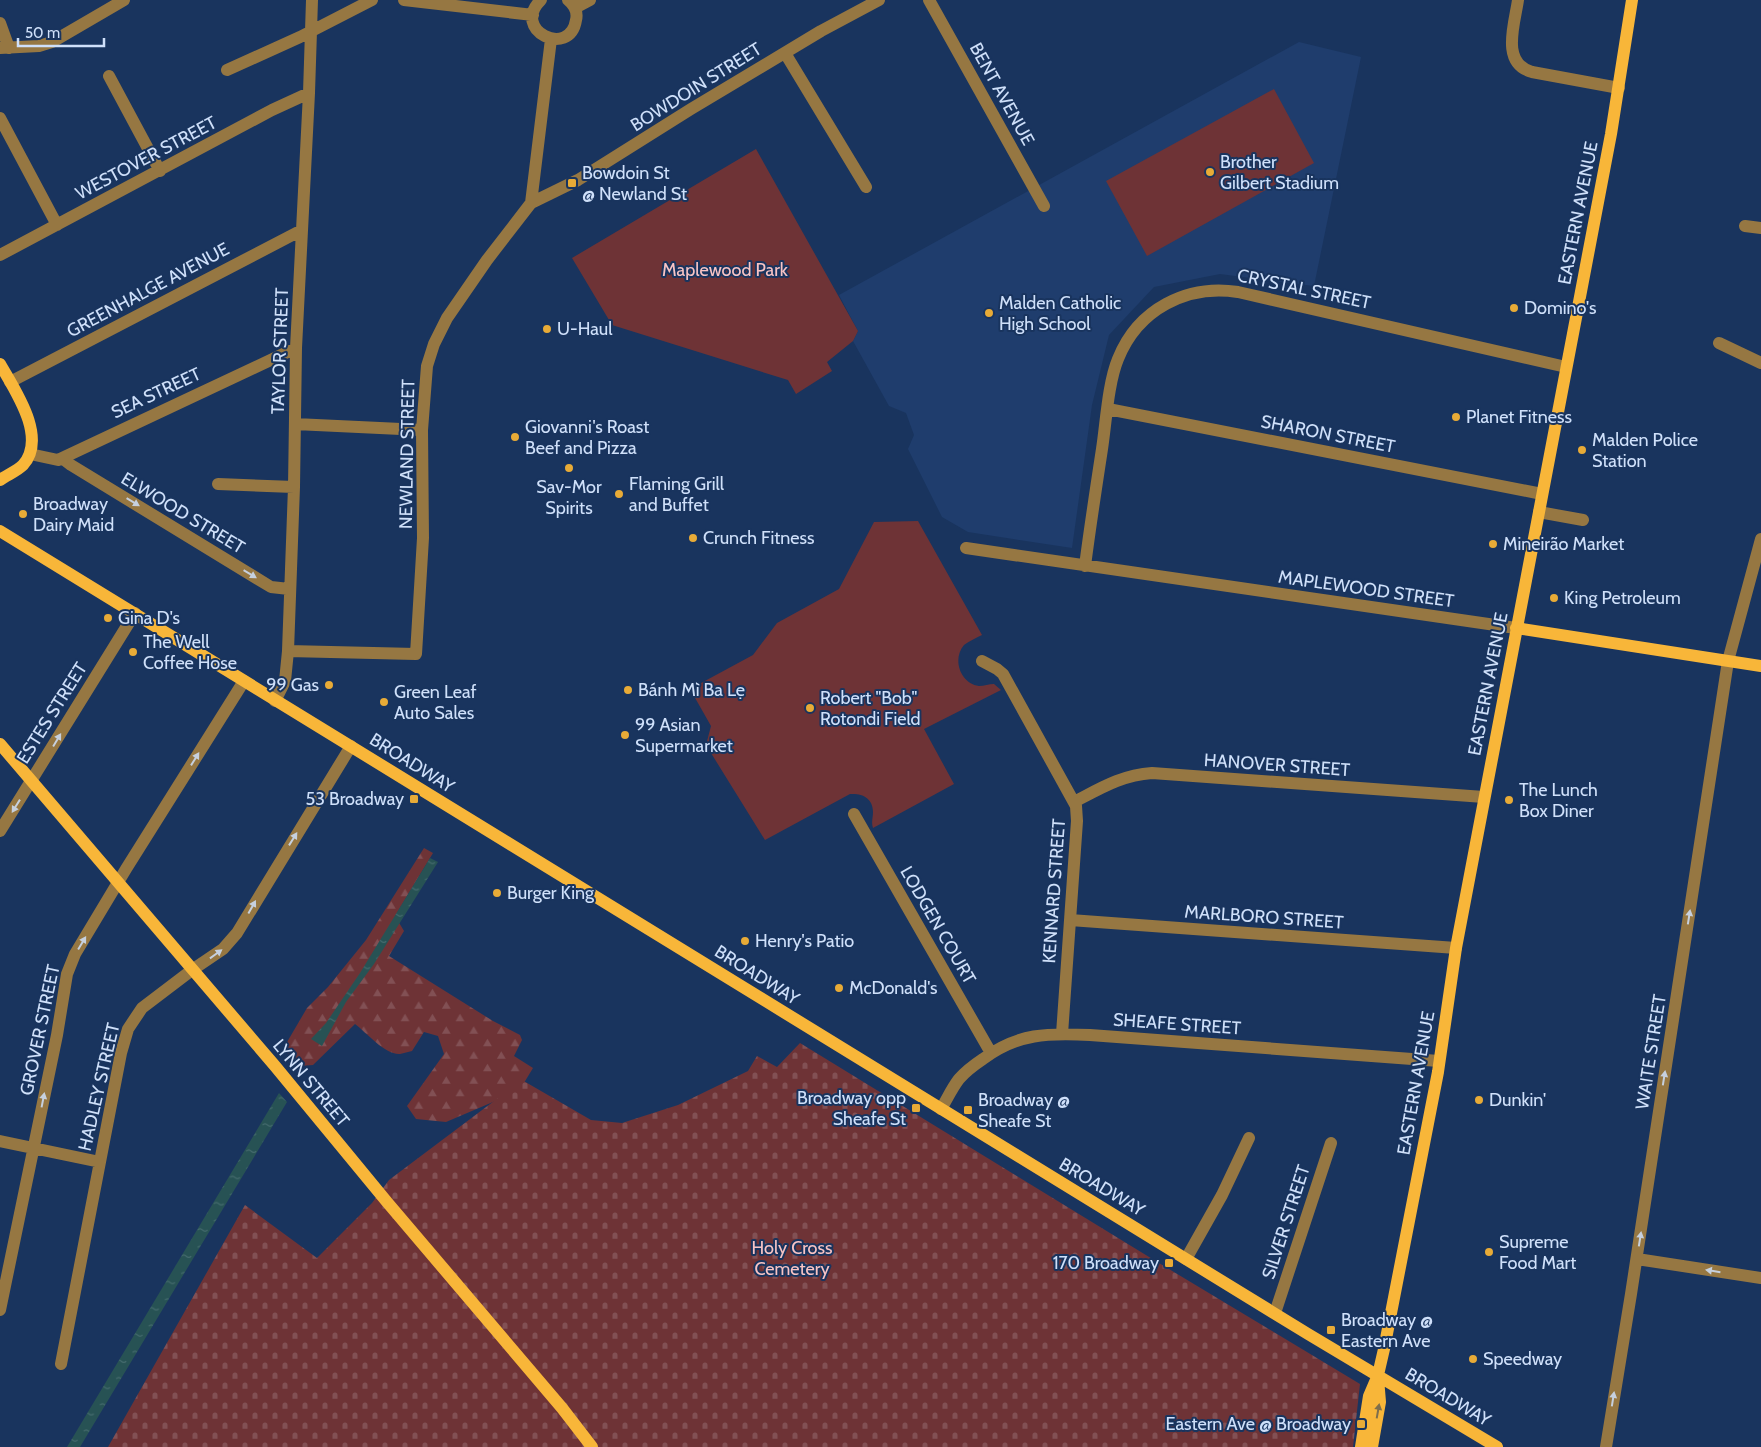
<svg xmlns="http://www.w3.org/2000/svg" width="1761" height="1447" viewBox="0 0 1761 1447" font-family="Cabin,sans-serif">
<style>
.built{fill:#1f3d6d}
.forest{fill:url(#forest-firs)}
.cemetery{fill:url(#cemetery-stones)}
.park{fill:#6e3336}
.water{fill:url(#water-ripples)}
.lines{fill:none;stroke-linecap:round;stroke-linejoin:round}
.minor{stroke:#967742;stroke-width:12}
.major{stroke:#f8b639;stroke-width:12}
.oneway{fill:#c6d0de}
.oneway2{fill:#7d6e4d}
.poi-dot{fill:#e8ab37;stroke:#19345e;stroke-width:2}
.labels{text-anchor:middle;stroke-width:4;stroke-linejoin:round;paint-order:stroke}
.street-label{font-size:18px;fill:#cfe0fa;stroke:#19345e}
.poi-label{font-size:18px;fill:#cfe0fa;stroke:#19345e;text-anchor:start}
.park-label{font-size:18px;fill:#f9c4c4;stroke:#19345e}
</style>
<defs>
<pattern id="forest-firs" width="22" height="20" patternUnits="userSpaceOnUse" patternTransform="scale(1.25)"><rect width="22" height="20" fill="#6e3336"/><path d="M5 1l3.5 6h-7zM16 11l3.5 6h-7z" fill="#825054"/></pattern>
<pattern id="cemetery-stones" width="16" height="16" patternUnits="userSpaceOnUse" patternTransform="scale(1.25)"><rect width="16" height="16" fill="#6e3336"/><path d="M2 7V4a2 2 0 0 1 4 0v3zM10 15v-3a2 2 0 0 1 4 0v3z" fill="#825054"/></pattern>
<pattern id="water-ripples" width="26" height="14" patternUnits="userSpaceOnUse" patternTransform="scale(1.25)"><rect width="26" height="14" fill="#275254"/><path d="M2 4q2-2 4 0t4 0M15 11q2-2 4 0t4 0" fill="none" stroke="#456b6e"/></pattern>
</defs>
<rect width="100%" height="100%" fill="#19345e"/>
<!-- built -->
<path class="built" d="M1299,42l62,15 -47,229 -94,-12 -66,13 -45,48 -17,70 -20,143 -104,-16 -26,-15 -34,-68 6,-14 -8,-22 -17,-7 -36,-65 5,-10 -19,-36z"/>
<!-- forest -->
<path class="forest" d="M424,848l9,5 -38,63 9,15 -15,25 104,65 27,14 2,5 -8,16 19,12 -14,23 -73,31 -30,-3 -9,-13 37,-52 -6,-18 -14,-4 -12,19c-4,1 -8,2 -12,3 -15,1 -33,-21 -45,-30l-42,41 -13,1 -17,-17 24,-41 21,-21 38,-47z"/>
<!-- cemetery -->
<path class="cemetery" d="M800,1043l354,217 206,124 -7,63h-1245l137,-242 72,53 55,-55 17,-23 133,-100 69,40 31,3 56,-18 70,-34 9,-15 20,11z"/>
<!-- park -->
<path class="park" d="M1274,89l40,74 -167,93 -41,-75z
M756,149l102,182 -5,10 -26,21 5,9 -36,23 -8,-14 -176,-55 -40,-67z
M918,521l64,114c-6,3 -13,6 -18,10 -12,14 -4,38 15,41 5,0 10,-2 15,-2l7,6 -77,39 30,55 -81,44c-2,-6 0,-10 0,-16 0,-14 -11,-19 -23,-18l-85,46 -59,-95 5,-19 -21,-37 63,-34 24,-32 62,-34 35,-67z"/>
<!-- water -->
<path class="water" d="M430,858l8,4 -64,102 -28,38 -24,44 -11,-7 15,-16 34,-50z
M279,1093l8,9 -207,345h-13z"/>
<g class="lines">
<!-- minor -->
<path class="minor" d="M404,0l129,15
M541,0c-31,30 29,59 35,20 2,-8 -2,-15 -8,-20
M929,0l115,206
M1518,0c-3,23 -18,63 14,72l87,16
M575,8l15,-8
M0,23l9,25
M0,48l39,-2 13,-4 72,-42
M785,53l81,134
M227,70l73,-33 72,-37
M109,76l51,95
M0,118l57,107
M531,203l47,-23 113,-71 130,-78 58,-31
M1745,226l16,2
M0,255l272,-145 37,-17
M1719,343l42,20
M10,382l292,-152
M1108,409l434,85
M295,424l127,6
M30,454l28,6 238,-112
M62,458l9,7 200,122 18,2
M218,484l76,3
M1539,512l44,8
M966,548l550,80
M1085,566c5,-39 11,-78 17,-117 4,-26 6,-66 16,-90 20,-50 69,-75 120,-67l328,75
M288,651l128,3 7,-116 -1,-108 5,-64 7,-22 13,-26 40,-58 44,-57 20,-164
M982,661l15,8 6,5 73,132 1,15 -15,213
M275,701l10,-20 3,-30 6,-164 2,-139 13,-255 3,-93
M1074,802c27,-14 48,-27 78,-29l332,24
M854,814l137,239
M0,831l135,-218
M1070,920l386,28
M941,1109c6,-10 11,-21 18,-30 7,-8 15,-14 24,-20 35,-26 65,-26 107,-24l349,26
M0,1141l100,21
M1186,1259l36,-64 27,-57
M1637,1259l124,19
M0,1310l57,-275 10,-61 8,-20 51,-85 118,-188
M1275,1313l56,-170
M61,1364l60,-311 7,-24 14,-21 50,-38 31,-21 14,-16 114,-187
M1606,1447l25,-153 97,-633 33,-122"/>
<!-- major -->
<path class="major" d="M0,364c14,25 48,73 23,101 -6,6 -16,10 -23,15
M0,531l1308,803 189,113
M1516,628l245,38
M0,744l275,322 112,136 175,206 30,39
M1361,1447l8,-51 9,-21 6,-26 54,-277 18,-124 155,-814 21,-134
M1372,1447l8,-45 -2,-24"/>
</g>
<!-- one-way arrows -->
<defs><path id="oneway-solid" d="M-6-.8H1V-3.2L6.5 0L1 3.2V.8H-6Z" transform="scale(1.25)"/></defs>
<g class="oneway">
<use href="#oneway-solid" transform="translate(133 502) rotate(31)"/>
<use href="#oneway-solid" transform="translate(250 574) rotate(31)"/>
<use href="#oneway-solid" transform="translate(57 740) rotate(-59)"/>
<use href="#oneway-solid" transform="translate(195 759) rotate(-58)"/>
<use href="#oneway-solid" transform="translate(16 806) rotate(122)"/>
<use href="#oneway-solid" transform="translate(293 839) rotate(-58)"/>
<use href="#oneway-solid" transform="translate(252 907) rotate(-61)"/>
<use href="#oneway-solid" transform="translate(1689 917) rotate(-81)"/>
<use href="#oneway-solid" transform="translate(82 943) rotate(-59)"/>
<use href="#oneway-solid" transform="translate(216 954) rotate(-36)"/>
<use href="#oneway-solid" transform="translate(1664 1078) rotate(-81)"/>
<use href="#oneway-solid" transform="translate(43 1100) rotate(-79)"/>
<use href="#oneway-solid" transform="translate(1640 1239) rotate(-81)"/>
<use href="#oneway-solid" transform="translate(1713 1271) rotate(-171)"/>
<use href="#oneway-solid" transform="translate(1613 1399) rotate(-81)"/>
</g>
<use class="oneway2" href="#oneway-solid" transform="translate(1378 1411) rotate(-80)"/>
<!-- markers -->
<g class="poi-dot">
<circle cx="1210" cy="172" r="5"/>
<rect x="567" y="178" width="10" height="10" rx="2.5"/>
<circle cx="1514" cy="308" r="5"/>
<circle cx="989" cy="313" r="5"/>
<circle cx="547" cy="329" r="5"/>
<circle cx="1456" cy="417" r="5"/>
<circle cx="515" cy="437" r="5"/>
<circle cx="1582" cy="450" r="5"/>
<circle cx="569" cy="468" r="5"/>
<circle cx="619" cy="494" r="5"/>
<circle cx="23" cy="514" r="5"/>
<circle cx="693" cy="538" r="5"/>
<circle cx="1493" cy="544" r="5"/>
<circle cx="1554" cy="598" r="5"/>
<circle cx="108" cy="618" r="5"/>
<circle cx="133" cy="652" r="5"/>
<circle cx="329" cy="685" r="5"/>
<circle cx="628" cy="690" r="5"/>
<circle cx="384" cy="702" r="5"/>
<circle cx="810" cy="708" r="5"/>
<circle cx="625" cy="735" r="5"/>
<rect x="409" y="794" width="10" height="10" rx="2.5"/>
<circle cx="1509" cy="800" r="5"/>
<circle cx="497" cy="893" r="5"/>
<circle cx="745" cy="941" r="5"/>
<circle cx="839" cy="988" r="5"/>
<circle cx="1479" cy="1100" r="5"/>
<rect x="911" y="1103" width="10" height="10" rx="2.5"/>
<rect x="963" y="1105" width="10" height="10" rx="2.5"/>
<circle cx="1489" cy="1252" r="5"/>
<rect x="1164" y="1258" width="10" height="10" rx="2.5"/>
<rect x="1326" y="1325" width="10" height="10" rx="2.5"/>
<circle cx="1473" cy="1359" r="5"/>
<rect x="1356" y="1419" width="10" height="10" rx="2.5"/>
</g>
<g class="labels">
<!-- street labels -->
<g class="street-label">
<text transform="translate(696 87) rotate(-32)" y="6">BOWDOIN STREET</text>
<text transform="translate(1002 94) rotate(61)" y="6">BENT AVENUE</text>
<text transform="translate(146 158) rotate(-28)" y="6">WESTOVER STREET</text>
<text transform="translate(1578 213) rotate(-79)" y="6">EASTERN AVENUE</text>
<text transform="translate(1304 289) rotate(12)" y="6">CRYSTAL STREET</text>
<text transform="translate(148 290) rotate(-28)" y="6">GREENHALGE AVENUE</text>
<text transform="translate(280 351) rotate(-88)" y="6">TAYLOR STREET</text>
<text transform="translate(156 393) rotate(-25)" y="6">SEA STREET</text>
<text transform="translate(1328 434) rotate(11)" y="6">SHARON STREET</text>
<text transform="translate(407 454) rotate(-89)" y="6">NEWLAND STREET</text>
<text transform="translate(183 513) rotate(31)" y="6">ELWOOD STREET</text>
<text transform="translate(1366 589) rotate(8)" y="6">MAPLEWOOD STREET</text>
<text transform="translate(1488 684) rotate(-79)" y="6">EASTERN AVENUE</text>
<text transform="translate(52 713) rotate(-58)" y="6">ESTES STREET</text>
<text transform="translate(412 763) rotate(32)" y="6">BROADWAY</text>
<text transform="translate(1277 765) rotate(4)" y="6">HANOVER STREET</text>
<text transform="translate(1054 891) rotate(-86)" y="6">KENNARD STREET</text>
<text transform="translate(1264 917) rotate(4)" y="6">MARLBORO STREET</text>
<text transform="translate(938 925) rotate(60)" y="6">LODGEN COURT</text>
<text transform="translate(757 975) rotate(32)" y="6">BROADWAY</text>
<text transform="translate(1177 1024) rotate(4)" y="6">SHEAFE STREET</text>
<text transform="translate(40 1030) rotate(-78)" y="6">GROVER STREET</text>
<text transform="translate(1651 1052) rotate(-81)" y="6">WAITE STREET</text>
<text transform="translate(311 1083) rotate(50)" y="6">LYNN STREET</text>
<text transform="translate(1416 1083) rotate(-80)" y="6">EASTERN AVENUE</text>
<text transform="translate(99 1087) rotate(-77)" y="6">HADLEY STREET</text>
<text transform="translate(1102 1187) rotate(31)" y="6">BROADWAY</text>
<text transform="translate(1286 1222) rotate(-72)" y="6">SILVER STREET</text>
<text transform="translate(1448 1397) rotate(31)" y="6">BROADWAY</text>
</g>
<!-- poi labels -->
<g class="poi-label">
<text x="1220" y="168">Brother<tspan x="1220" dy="21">Gilbert Stadium</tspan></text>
<text x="582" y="179">Bowdoin St<tspan x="582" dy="21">@ Newland St</tspan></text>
<text x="999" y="309">Malden Catholic<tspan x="999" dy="21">High School</tspan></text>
<text x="1524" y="314">Domino's</text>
<text x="557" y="335">U-Haul</text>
<text x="1466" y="423">Planet Fitness</text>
<text x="525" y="433">Giovanni's Roast<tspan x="525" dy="21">Beef and Pizza</tspan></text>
<text x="1592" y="446">Malden Police<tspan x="1592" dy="21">Station</tspan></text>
<text x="629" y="490">Flaming Grill<tspan x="629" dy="21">and Buffet</tspan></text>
<text x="569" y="493" text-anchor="middle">Sav-Mor<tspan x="569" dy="21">Spirits</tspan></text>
<text x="33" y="510">Broadway<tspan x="33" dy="21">Dairy Maid</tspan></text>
<text x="703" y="544">Crunch Fitness</text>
<text x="1503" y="550">Mineirão Market</text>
<text x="1564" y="604">King Petroleum</text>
<text x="118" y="624">Gina D's</text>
<text x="143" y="648">The Well<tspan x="143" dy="21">Coffee Hose</tspan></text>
<text x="319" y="691" text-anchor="end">99 Gas</text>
<text x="638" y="696">Bánh Mì Ba Lẹ</text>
<text x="394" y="698">Green Leaf<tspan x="394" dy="21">Auto Sales</tspan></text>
<text x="820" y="704">Robert "Bob"<tspan x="820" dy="21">Rotondi Field</tspan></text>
<text x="635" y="731">99 Asian<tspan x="635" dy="21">Supermarket</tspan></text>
<text x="1519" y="796">The Lunch<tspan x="1519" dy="21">Box Diner</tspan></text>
<text x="404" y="805" text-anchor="end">53 Broadway</text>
<text x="507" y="899">Burger King</text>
<text x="755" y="947">Henry's Patio</text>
<text x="849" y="994">McDonald's</text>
<text x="906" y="1104" text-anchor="end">Broadway opp<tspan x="906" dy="21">Sheafe St</tspan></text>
<text x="978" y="1106">Broadway @<tspan x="978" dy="21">Sheafe St</tspan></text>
<text x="1489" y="1106">Dunkin'</text>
<text x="1499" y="1248">Supreme<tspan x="1499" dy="21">Food Mart</tspan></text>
<text x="1159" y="1269" text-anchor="end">170 Broadway</text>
<text x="1341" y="1326">Broadway @<tspan x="1341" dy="21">Eastern Ave</tspan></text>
<text x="1483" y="1365">Speedway</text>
<text x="1351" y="1430" text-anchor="end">Eastern Ave @ Broadway</text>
</g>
<!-- park labels -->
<g class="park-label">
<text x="725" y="276">Maplewood Park</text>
<text x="792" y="1254">Holy Cross<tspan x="792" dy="21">Cemetery</tspan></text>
</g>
</g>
<!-- scale -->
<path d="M18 38v8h86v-8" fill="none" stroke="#cfe0fa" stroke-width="2.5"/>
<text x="25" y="38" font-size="15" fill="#cfe0fa" stroke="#19345e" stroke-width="4" paint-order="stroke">50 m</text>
</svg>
